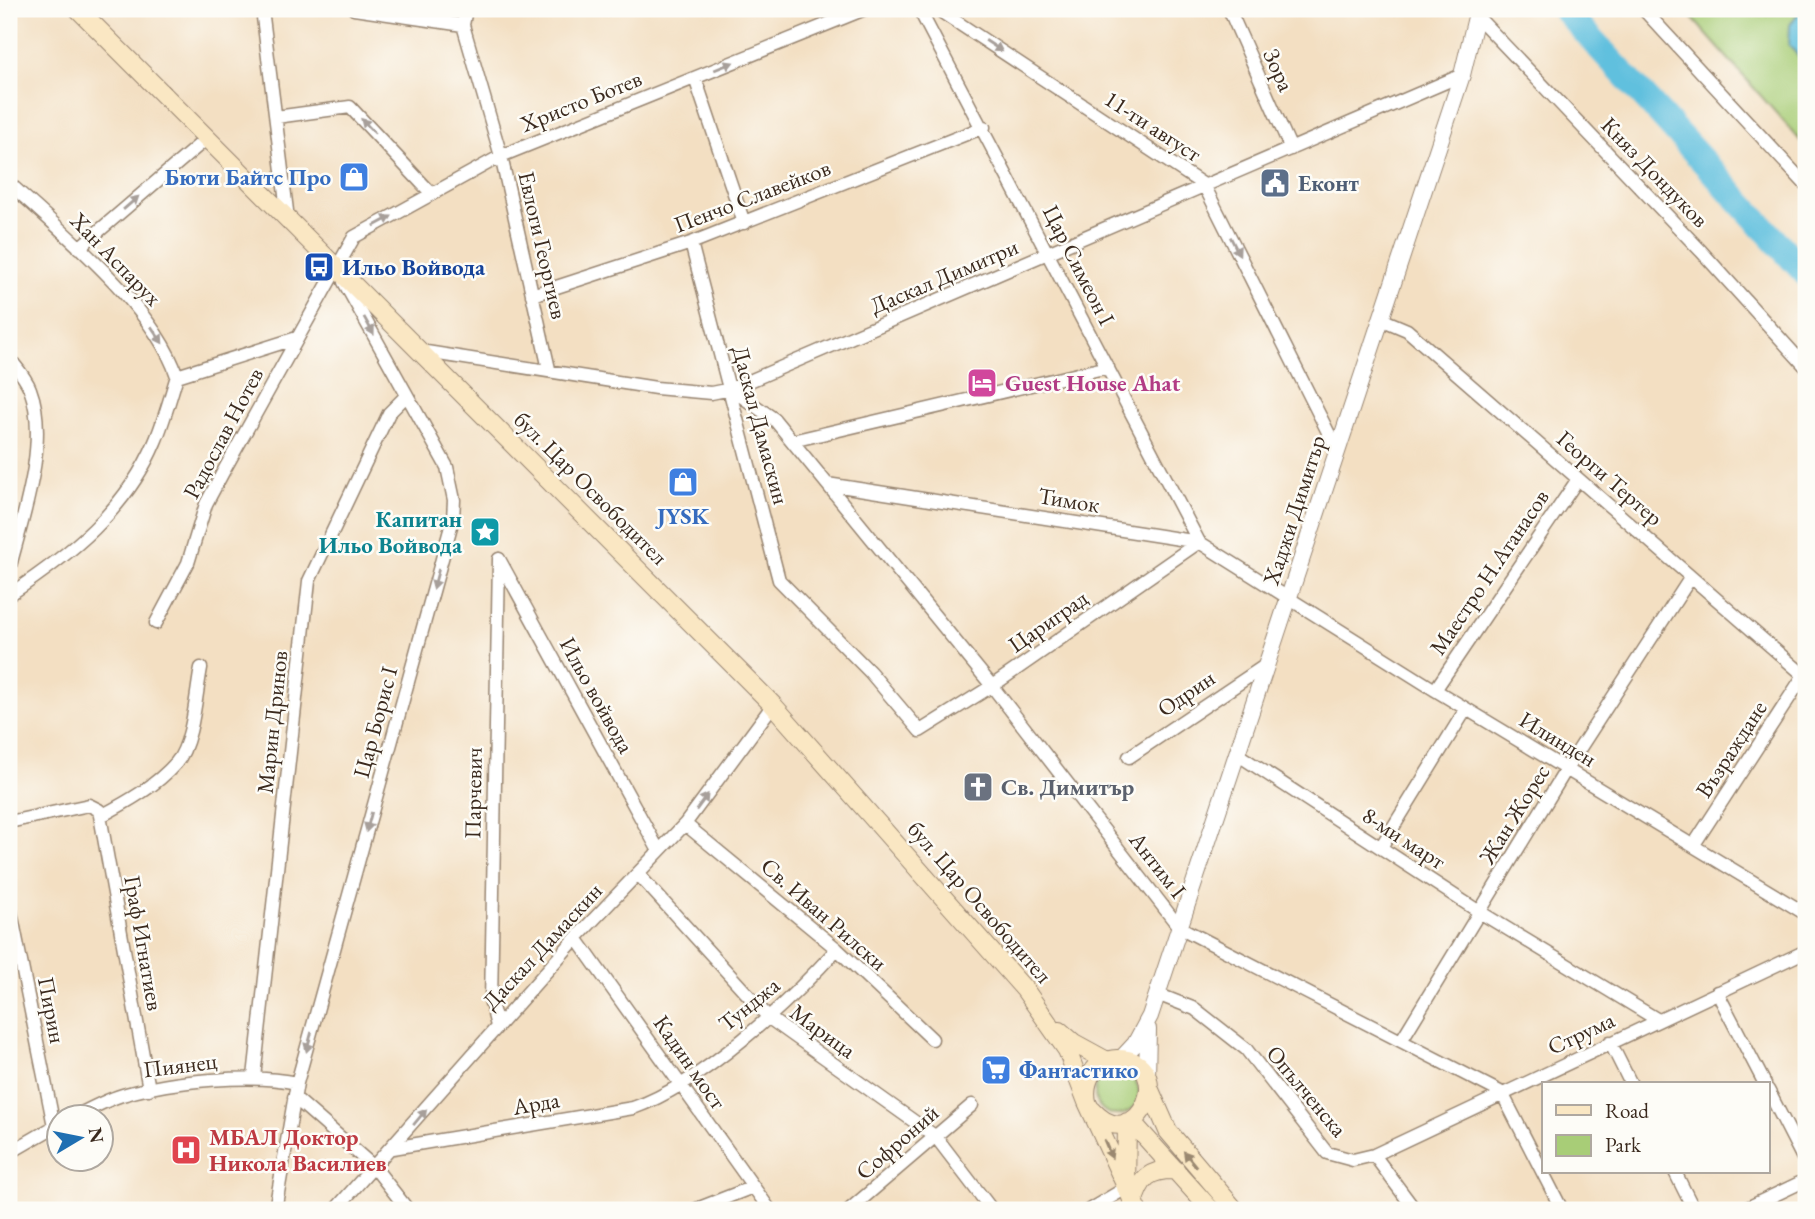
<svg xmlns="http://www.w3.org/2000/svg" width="1815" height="1219" viewBox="0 0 1815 1219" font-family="'EB Garamond',serif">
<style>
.green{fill:#a8cd77;stroke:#727c4a;stroke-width:2}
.water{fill:#60c0de;stroke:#4e757e;stroke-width:2}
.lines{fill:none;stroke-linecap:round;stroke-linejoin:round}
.river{stroke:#60c0de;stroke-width:26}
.minor-casing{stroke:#978470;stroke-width:15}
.tertiary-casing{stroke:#978470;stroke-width:18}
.secondary-casing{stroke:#978470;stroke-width:20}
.minor{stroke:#fff;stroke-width:12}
.tertiary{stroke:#fff;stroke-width:16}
.secondary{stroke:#fae7c3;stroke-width:18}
.oneway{fill:#a79f9a}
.oneway2{fill:#9a8870}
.labels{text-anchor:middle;stroke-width:5;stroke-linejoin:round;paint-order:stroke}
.street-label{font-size:23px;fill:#3b2a1e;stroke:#fdfcf7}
.shop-label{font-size:23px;font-weight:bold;fill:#366cbe;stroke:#fdfcf7;text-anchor:end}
.service-label{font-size:23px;font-weight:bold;fill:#4e5e75;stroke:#fdfcf7;text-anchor:start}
.transit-label{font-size:23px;font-weight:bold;fill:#164399;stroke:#fdfcf7;text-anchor:start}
.hotel-label{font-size:23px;font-weight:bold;fill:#b23c85;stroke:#fdfcf7;text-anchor:start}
.culture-label{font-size:23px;font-weight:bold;fill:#0d838f;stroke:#fdfcf7;text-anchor:end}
.worship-label{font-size:23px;font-weight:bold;fill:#5b616d;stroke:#fdfcf7;text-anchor:start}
.health-label{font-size:23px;font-weight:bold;fill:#be3a42;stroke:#fdfcf7;text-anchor:start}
</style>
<rect width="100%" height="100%" fill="#fdfcf7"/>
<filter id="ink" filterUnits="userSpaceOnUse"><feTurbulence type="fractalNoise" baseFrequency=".0143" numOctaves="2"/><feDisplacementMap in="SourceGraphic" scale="14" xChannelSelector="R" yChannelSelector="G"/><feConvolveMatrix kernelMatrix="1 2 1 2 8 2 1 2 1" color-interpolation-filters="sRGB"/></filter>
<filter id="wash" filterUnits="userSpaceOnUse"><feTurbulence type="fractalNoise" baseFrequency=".00686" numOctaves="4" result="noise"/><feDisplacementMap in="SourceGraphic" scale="28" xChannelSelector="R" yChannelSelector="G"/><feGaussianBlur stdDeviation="1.57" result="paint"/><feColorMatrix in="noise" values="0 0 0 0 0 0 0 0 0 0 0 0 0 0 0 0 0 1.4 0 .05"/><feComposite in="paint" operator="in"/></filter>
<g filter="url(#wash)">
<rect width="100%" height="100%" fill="#f3dfc2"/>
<!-- green -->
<path class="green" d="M1684,9h122v138l-113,-128z
M1095 1093a22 22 0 1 1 44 0a22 22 0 1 1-44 0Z"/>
<!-- water -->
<path class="water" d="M1801,9h5v57l-17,-21 1,-20z"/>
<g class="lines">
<!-- river -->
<path class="river" d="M1564,9l242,265"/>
</g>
</g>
<g filter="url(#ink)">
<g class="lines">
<!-- minor casing -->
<g class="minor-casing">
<path id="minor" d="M262,9l26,210
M354,9l109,16
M466,9l-3,16 38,131 48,213
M937,9l267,176 133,265
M1229,9l62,140
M1470,9l231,242 105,116
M1643,9l163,176
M695,78l49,145
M276,117l74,-10 82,87
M9,183c53,49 146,124 168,193
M691,243l88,337 91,92 50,59 72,-45 207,-144 -280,-533
M79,248l127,-109
M532,295l159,-52 293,-116
M1381,319l26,11 399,347
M420,351l236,37 55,5 20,-4 731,-314
M9,358c7,9 17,20 21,31 20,52 -8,130 -21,181
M731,389l43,30 218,267 187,241 323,166 60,117
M792,441l316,-74
M827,484l372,58 236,148 371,224
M499,559l160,292
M9,595c60,-40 117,-84 146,-153 9,-21 15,-44 22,-66l120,-38
M156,623l32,-60 18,-59 16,-30 132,-237 147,-81 364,-147
M1435,690l143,-211
M1237,754l241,157 180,109
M1129,757l137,-92
M101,816c26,-14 55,-30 75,-53 17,-19 20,-70 25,-95
M9,822l80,-17 10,5 50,279
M685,824l152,125 95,90
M1693,846l111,-171
M1381,847l85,-138
M638,874l131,144 167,119 56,73
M9,902l45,224
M576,938l194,272
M1717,992l48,92
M1157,994l38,15 51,40 81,104 26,7 21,-5 41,55
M497,1026l-6,-23 8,-444
M1401,1041l166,-273 124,-191
M1610,1042l21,42
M254,1077l55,-496 80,-168 18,-18
M1768,1090l38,74
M294,1097l81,71 33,42
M72,1118c18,-9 35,-19 54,-24 45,-13 127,-21 171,-11
M393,1148l240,-40c69,-24 155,-105 204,-159
M9,1153l50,-29
M1374,1155l432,-204
M1675,1172l19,38
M275,1210l22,-127 156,-564 1,-19 -7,-33 -103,-185
M335,1210l241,-272 109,-114 88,-119
M694,1210l59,-23
M849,1210l123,-105
M1089,1210l37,-22
M1743,1210l63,-30"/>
</g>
<!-- tertiary casing -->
<g class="tertiary-casing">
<path id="tertiary" d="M1121,1059l14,-15 15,-28 312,-941 16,-66
M1147,1079l1,-50"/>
</g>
<!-- secondary casing -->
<g class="secondary-casing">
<path id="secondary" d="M78,9l695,696 252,285 42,60 20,52
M1060,1031l14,12 33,18
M1150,1090l18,41 67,79
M1092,1110c46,52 88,-51 25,-51 -23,1 -34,22 -30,43l50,108
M1131,1121l80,89
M1126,1188l1,-66
M1133,1204c7,-26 16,-35 43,-34"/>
</g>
<!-- minor -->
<use href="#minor" class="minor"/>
<!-- tertiary -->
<use href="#tertiary" class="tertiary"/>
<!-- secondary -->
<use href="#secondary" class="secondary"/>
</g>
<!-- one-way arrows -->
<defs><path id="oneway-solid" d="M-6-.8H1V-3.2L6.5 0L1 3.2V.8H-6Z" transform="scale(1.75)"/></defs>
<g class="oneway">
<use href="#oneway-solid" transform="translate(994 46) rotate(33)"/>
<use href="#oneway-solid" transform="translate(724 66) rotate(-22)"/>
<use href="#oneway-solid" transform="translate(368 126) rotate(-134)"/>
<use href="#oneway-solid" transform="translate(131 203) rotate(-41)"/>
<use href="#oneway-solid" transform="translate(383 221) rotate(-29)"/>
<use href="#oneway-solid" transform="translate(1235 246) rotate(63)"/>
<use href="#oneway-solid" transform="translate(369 326) rotate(61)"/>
<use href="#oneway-solid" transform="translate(157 335) rotate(56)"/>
<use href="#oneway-solid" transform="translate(436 579) rotate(105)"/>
<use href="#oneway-solid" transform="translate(702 802) rotate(-54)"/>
<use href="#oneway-solid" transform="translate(369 822) rotate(105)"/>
<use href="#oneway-solid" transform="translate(309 1042) rotate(105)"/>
<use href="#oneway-solid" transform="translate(420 1117) rotate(-50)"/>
</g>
<g class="oneway2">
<use href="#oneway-solid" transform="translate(1108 1149) rotate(67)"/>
<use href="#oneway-solid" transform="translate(1190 1159) rotate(-129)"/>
</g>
</g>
<!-- icons -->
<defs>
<g id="shop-square" transform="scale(1.575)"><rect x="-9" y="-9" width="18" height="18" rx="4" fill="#3f7fe0" stroke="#fdfcf7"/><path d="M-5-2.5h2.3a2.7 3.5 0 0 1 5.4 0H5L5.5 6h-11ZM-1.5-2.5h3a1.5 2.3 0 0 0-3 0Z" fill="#fff"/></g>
<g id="civic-square" transform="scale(1.575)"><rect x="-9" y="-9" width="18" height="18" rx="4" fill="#5c6f8a" stroke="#fdfcf7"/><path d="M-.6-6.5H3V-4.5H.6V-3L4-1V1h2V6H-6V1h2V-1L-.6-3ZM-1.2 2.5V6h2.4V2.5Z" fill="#fff"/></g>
<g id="bus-square" transform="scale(1.575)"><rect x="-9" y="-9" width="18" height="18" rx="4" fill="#1a4fb4" stroke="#fdfcf7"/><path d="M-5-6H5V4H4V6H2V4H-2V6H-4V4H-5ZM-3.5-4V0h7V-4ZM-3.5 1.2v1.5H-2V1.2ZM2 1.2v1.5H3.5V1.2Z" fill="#fff"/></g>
<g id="hotel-square" transform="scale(1.575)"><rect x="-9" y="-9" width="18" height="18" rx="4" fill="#d1479c" stroke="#fdfcf7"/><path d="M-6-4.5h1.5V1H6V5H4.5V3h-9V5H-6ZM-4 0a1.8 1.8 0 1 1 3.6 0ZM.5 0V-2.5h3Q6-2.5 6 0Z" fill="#fff"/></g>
<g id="sight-square" transform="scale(1.575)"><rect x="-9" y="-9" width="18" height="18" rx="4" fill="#0f9aa8" stroke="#fdfcf7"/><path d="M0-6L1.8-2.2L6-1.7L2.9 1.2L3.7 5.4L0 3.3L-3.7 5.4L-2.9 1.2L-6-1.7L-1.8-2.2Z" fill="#fff"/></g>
<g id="church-square" transform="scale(1.575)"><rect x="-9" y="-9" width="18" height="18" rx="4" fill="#6b7280" stroke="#fdfcf7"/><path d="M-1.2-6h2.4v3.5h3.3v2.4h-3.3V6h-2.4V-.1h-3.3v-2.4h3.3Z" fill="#fff"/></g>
<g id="supermarket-square" transform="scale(1.575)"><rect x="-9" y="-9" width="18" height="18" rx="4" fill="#3f7fe0" stroke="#fdfcf7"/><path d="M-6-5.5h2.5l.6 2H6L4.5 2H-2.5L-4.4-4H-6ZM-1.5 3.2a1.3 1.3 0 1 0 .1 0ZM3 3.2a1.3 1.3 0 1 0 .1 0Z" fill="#fff"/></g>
<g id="hospital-square" transform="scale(1.575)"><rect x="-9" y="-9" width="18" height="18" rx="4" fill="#e0444e" stroke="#fdfcf7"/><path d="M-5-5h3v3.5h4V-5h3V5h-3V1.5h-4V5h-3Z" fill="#fff"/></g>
</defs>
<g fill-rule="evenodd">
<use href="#shop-square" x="354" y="177"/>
<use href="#civic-square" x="1275" y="183"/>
<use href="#bus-square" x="319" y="267"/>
<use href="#hotel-square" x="982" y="383"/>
<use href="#shop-square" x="683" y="482"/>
<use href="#sight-square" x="485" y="532"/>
<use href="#church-square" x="978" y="787"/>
<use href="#supermarket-square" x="996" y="1070"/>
<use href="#hospital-square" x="186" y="1150"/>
</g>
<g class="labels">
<!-- street labels -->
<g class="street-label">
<text transform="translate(1279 70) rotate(66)" y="8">Зора</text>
<text transform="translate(581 101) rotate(-22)" y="8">Христо Ботев</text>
<text transform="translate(1153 126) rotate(33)" y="8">11-ти август</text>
<text transform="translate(1655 172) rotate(46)" y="8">Княз Дондуков</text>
<text transform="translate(752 196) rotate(-21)" y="8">Пенчо Славейков</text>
<text transform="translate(543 245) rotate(77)" y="8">Евлоги Георгиев</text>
<text transform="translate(116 259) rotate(46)" y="8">Хан Аспарух</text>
<text transform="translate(1079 265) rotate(63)" y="8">Цар Симеон I</text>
<text transform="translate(944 276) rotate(-23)" y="8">Даскал Димитри</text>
<text transform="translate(761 425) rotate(75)" y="8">Даскал Дамаскин</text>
<text transform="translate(223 433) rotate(-62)" y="8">Радослав Нотев</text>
<text transform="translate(1610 478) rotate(41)" y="8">Георги Тертер</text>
<text transform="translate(591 488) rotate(45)" y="8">бул. Цар Освободител</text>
<text transform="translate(1069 500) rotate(9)" y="8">Тимок</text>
<text transform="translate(1294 510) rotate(-72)" y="8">Хаджи Димитър</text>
<text transform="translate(1489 572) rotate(-56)" y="8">Маестро Н.Атанасов</text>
<text transform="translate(1048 621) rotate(-35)" y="8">Цариград</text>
<text transform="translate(1186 693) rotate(-34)" y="8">Одрин</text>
<text transform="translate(597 695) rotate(61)" y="8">Ильо войвода</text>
<text transform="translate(272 722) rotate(-84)" y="8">Марин Дринов</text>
<text transform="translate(375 722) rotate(-75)" y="8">Цар Борис I</text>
<text transform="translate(1558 739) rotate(31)" y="8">Илинден</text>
<text transform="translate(1731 749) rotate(-57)" y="8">Възраждане</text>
<text transform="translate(473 793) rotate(-89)" y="8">Парчевич</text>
<text transform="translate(1514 814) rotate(-58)" y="8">Жан Жорес</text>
<text transform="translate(1404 838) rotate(33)" y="8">8-ми март</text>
<text transform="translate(1158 865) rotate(52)" y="8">Антим I</text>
<text transform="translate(980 902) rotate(49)" y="8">бул. Цар Освободител</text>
<text transform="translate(824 914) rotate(41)" y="8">Св. Иван Рилски</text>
<text transform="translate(144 943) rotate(80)" y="8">Граф Игнатиев</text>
<text transform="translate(542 946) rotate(-47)" y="8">Даскал Дамаскин</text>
<text transform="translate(749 1004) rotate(-39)" y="8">Тунджа</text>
<text transform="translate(52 1010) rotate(79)" y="8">Пирин</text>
<text transform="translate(823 1031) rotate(36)" y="8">Марица</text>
<text transform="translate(1581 1033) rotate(-25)" y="8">Струма</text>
<text transform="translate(690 1062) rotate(55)" y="8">Кадин мост</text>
<text transform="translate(180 1065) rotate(-7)" y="8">Пиянец</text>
<text transform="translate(1307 1091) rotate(50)" y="8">Опълченска</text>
<text transform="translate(536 1103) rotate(-10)" y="8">Арда</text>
<text transform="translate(897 1142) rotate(-41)" y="8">Софроний</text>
</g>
<!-- shop labels -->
<g class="shop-label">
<text x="331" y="185">Бюти Байтс Про</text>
<text x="683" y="524" text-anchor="middle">JYSK</text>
<text x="1019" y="1078" text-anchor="start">Фантастико</text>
</g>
<!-- service labels -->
<g class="service-label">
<text x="1298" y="191">Еконт</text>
</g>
<!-- transit labels -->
<g class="transit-label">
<text x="342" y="275">Ильо Войвода</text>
</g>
<!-- hotel labels -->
<g class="hotel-label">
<text x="1005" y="391">Guest House Ahat</text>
</g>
<!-- culture labels -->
<g class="culture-label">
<text x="462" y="527">Капитан<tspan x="462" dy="26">Ильо Войвода</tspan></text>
</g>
<!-- worship labels -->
<g class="worship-label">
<text x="1001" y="795">Св. Димитър</text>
</g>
<!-- health labels -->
<g class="health-label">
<text x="209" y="1145">МБАЛ Доктор<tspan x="209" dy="26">Никола Василиев</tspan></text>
</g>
</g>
<!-- margin -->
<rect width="1815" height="1219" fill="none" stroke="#fdfcf7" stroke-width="35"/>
<!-- legend -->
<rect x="1542" y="1082" width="228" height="91" fill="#fdfcf7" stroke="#afa8a0" stroke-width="2"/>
<rect x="1556" y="1105" width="35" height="10" fill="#fae7c3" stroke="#afa8a0" stroke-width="2"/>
<text x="1605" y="1118" font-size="21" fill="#3b2a1e">Road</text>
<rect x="1556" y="1135" width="35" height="21" fill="#a8cd77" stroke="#afa8a0" stroke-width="2"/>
<text x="1605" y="1152" font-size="21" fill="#3b2a1e">Park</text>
<!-- north arrow -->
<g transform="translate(80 1138) rotate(80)"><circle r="33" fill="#fdfcf7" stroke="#afa8a0" stroke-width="2"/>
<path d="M0-5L12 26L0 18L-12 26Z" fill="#1f6fb2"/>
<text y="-10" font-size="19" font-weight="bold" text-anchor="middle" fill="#3b2a1e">N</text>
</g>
</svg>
